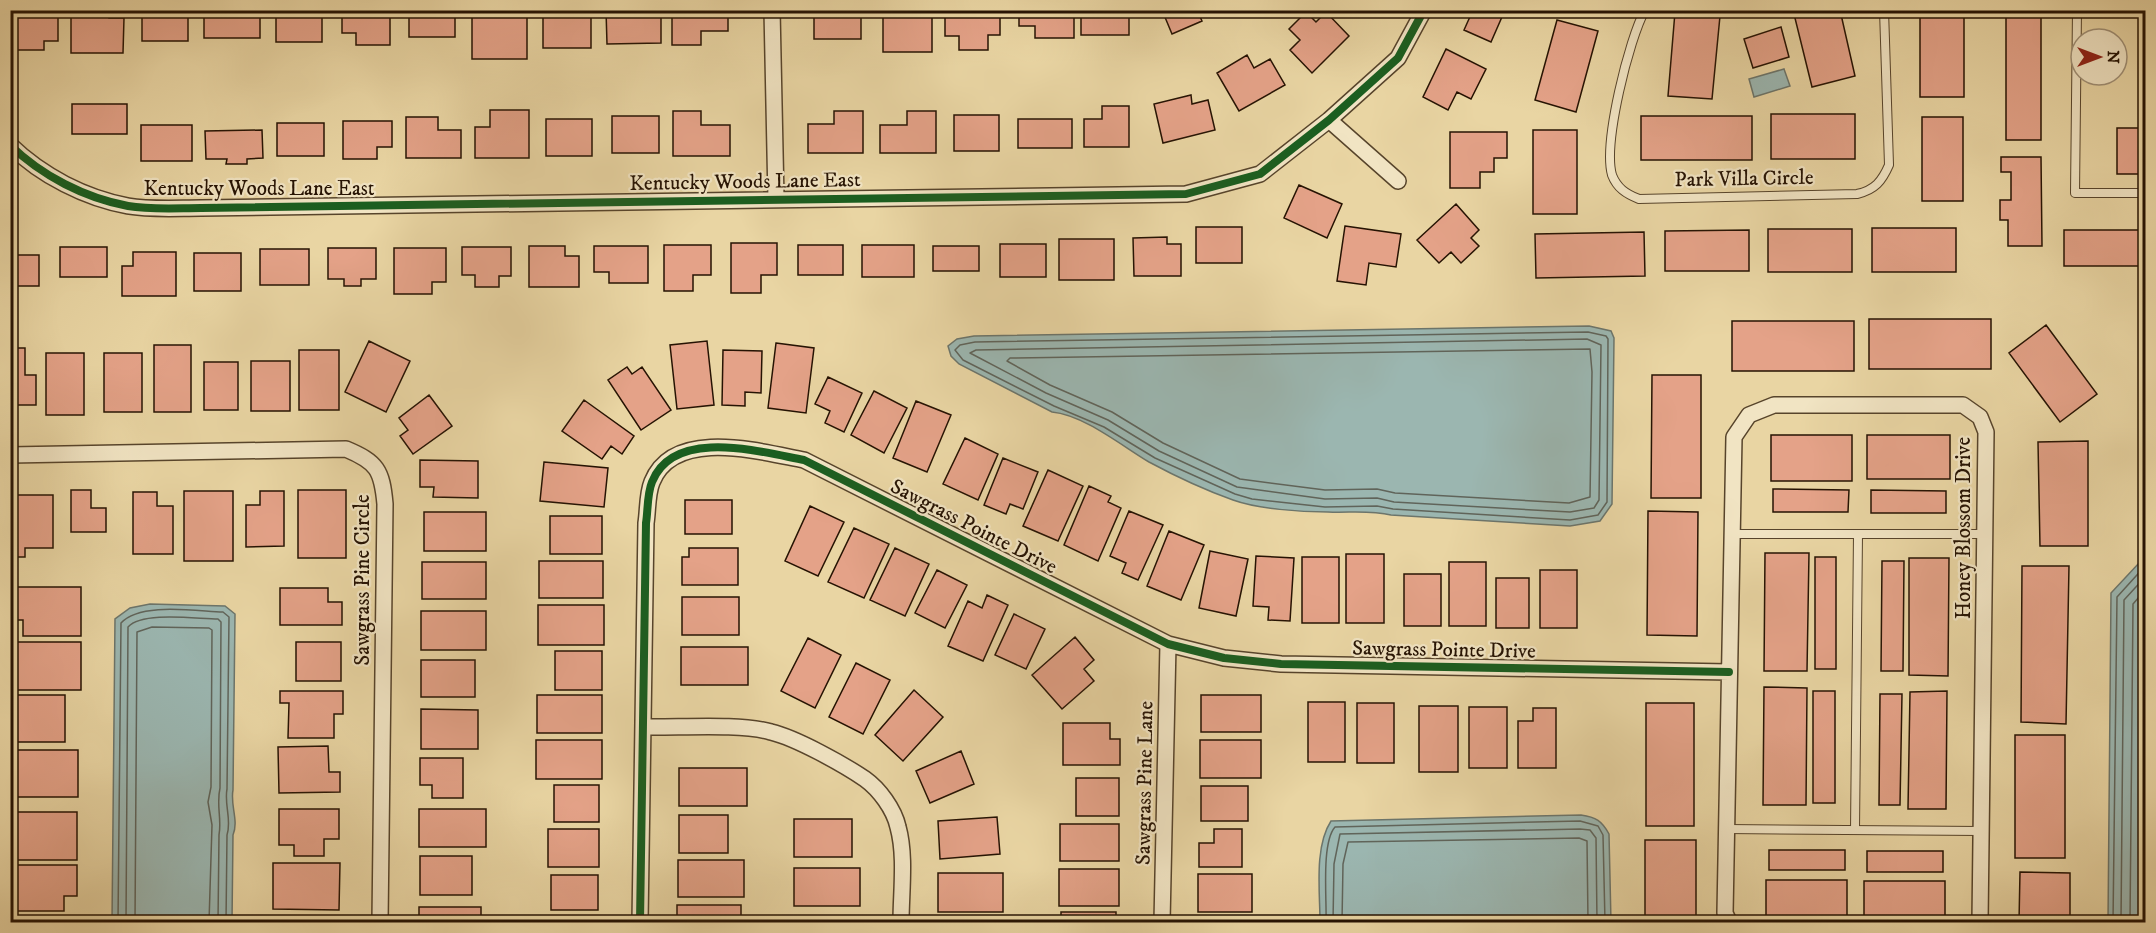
<svg xmlns="http://www.w3.org/2000/svg" width="2156" height="933" viewBox="0 0 2156 933" font-family="'IM FELL DW Pica',serif">
<style>
.water{fill:#9bb6b0;stroke:#6c756b;stroke-width:1.5}
.lines{fill:none;stroke-linecap:round;stroke-linejoin:round}
.shore{stroke:#60645a;stroke-width:1.5}
.building{fill:#e4a288;stroke:#261303;stroke-width:1.5}
.service-casing{stroke:#57442b;stroke-width:10}
.minor-casing{stroke:#57442b;stroke-width:18}
.service{stroke:#f1e4c3;stroke-width:8}
.minor{stroke:#f1e4c3;stroke-width:15}
.cycleway-casing{stroke:#f1e4c3;stroke-width:11}
.cycleway{stroke:#1b5e20;stroke-width:8}
.labels{text-anchor:middle;stroke-width:4.5;stroke-linejoin:round;paint-order:stroke}
.street-label{font-size:21px;fill:#261303;stroke:#f1e4c3}
</style>
<rect width="100%" height="100%" fill="#e9d5a3"/>
<filter id="stains"><feTurbulence type="fractalNoise" baseFrequency=".00333" numOctaves="4"/><feColorMatrix values="0 0 0 0 .2 0 0 0 0 .09 0 0 0 0 .02 0 0 0 .5 -.17"/></filter>
<radialGradient id="worn" r=".72"><stop offset=".6" stop-color="#630" stop-opacity="0"/><stop offset="1" stop-color="#630" stop-opacity=".3"/></radialGradient>
<!-- water -->
<path class="water" d="M1784,69l6,17 -36,11 -5,-18z
M1589,326l22,5 3,7 -2,166 -12,17 -30,5 -179,-11c-21,-5 -42,-2 -63,-3 -27,0 -70,-3 -95,-12 -28,-10 -58,-24 -84,-38 -27,-16 -65,-47 -97,-50l-93,-48 -8,-8 -3,-10 9,-7 17,-3z
M2145,545v377h-37l3,-329 29,-31 1,-14z
M150,604l75,2 10,8 -2,176c-3,15 6,31 0,45l-1,87h-120l3,-303 15,-11z
M1581,815c15,2 21,6 28,19l2,88h-291c0,-30 -6,-75 11,-101z"/>
<g class="lines">
<!-- shore -->
<path class="shore" d="M1588,332l18,4 2,3 -1,163 -9,13 -28,5 -177,-11 -16,-3 -52,1 -73,-8 -17,-5 -80,-36 -51,-31 -50,-21 -91,-46 -8,-10 5,-5 15,-3z
M1587,339l14,6 -2,155 -5,8 -24,4 -176,-10 -17,-4 -52,1 -88,-12 -78,-36 -51,-31 -62,-27 -76,-40 6,-3z
M1590,349l2,23 -2,125 -21,6 -174,-10 -18,-4 -52,1 -85,-11 -77,-36 -51,-31 -62,-27 -43,-24 3,-3z
M118,922l3,-299c19,-21 74,-12 102,-11l6,5 -2,172c-3,16 5,31 0,46l-1,87
M126,922l2,-295c15,-16 69,-8 90,-8l3,3 -1,166c-4,17 2,31 -1,47l-1,87
M135,922l2,-290 15,-5 57,1 3,2 -1,157 -3,15 4,23 -3,97
M1326,922c1,-22 -5,-79 9,-95l245,-6 18,5 5,9 2,87
M1333,922l1,-58 6,-30 240,-5 10,1 6,8 1,84
M1342,922l1,-58 5,-22 231,-4 8,3 1,81
M2113,922l4,-325 29,-32
M2121,922l3,-322 22,-24
M2130,922l3,-318 13,-15"/>
</g>
<!-- building -->
<path class="building" d="M71,10l38,1v7h15l-1,35h-52z
M142,10h46v31h-46z
M204,10h56v28h-56z
M276,10h46v32h-46z
M342,10h48v35h-34v-12h-14z
M409,10h46v27h-46z
M472,10h29v6h26v43h-55z
M543,10h48v38h-48z
M606,10h55v33l-54,1z
M672,10h56v21h-27v14h-29z
M814,10h47v29h-47z
M883,10h49v42h-49z
M945,10h55v25h-12v15h-29v-14h-14z
M1019,10l55,1v27h-39v-12h-16z
M1081,10h48v25h-48z
M1162,10h35l5,11 -30,13z
M1473,10h32l-14,32 -27,-12z
M1793,10h47l15,66 -43,11z
M2006,10h35v130h-35z
M10,12h48v29h-14v9h-28v-10h-6z
M1306,12l10,10 10,-10 23,24 -37,37 -22,-23 10,-10 -11,-11z
M1675,12l45,4 -8,83 -44,-3z
M1920,13h44v84h-44z
M1557,20l41,11 -22,81 -41,-12z
M1781,27l8,30 -36,11 -9,-29z
M1446,49l40,20 -15,30 -14,-7 -9,18 -25,-13z
M1247,55l7,13 16,-9 15,26 -46,26 -22,-38z
M1191,95l1,9 16,-4 7,30 -52,13 -9,-39z
M72,104h55v30h-55z
M1102,106h27v41h-45v-28h18z
M490,110h39v48h-54v-31h15z
M673,111h28v14h29v31h-57z
M834,111h29v42h-55v-29h26z
M907,111h29v42h-56v-28h27z
M1771,114h84v45h-84z
M954,115h45v36h-45z
M612,116h47v37h-47z
M1641,116h111v44h-111z
M406,117h32v13h23v28h-55z
M1922,117h41v84h-41z
M546,119h46v37h-46z
M1018,119h54v29h-54z
M343,121h49v26h-15v12h-34z
M277,123h47v33h-47z
M141,125h51v36h-51z
M2117,128h29v46h-29z
M262,130l1,28 -16,1v5h-21l1,-5h-21l-1,-28z
M1533,130h44v84h-44z
M1450,132h57v26h-13v14h-14v16h-30z
M2001,157h40l1,89h-34v-26h-8v-20h11v-28h-10z
M1299,185l43,19 -15,34 -43,-20z
M1456,204l23,26 -8,8 8,8 -18,17 -10,-11 -12,11 -22,-23z
M1345,226l56,8 -5,33 -27,-4 -3,22 -29,-4z
M1196,227h46v36h-46z
M1872,228h84v44h-84z
M1768,229h84v43h-84z
M1749,230v41h-84v-40z
M2064,230h82v36h-82z
M1644,232l1,44 -109,2 -1,-44z
M1167,237v7h14v32h-47l-1,-38z
M1059,239h55v41h-55z
M731,243h46v32h-16v18h-30z
M1000,244h46v33h-46z
M664,245h47v30h-18v16h-29z
M798,245h45v30h-45z
M862,245h52v32h-52z
M529,246h36v10h14v31h-50z
M594,246h54v37h-39v-11h-15z
M933,246h46v25h-46z
M60,247h47v30h-47z
M462,247h49v29h-12v11h-24v-12h-13z
M328,248h48v31h-15v7h-17v-7h-16z
M394,248h52v34h-14v12h-38z
M260,249h49v36h-49z
M133,252h43v44h-54v-30h11z
M194,253h47v38h-47z
M10,255h29v31h-29z
M1869,319h122v50h-122z
M1732,321h122v50h-122z
M2046,325l51,69 -37,28 -51,-69z
M369,341l41,20 -24,51 -41,-20z
M707,341l7,64 -37,4 -7,-64z
M776,343l38,5 -8,65 -38,-5z
M154,345h37v67h-37z
M10,348h15v27h11v30h-26z
M299,350h40v60h-40z
M723,350l39,1 -1,42 -16,-1v14l-23,-1z
M46,353h38v62h-38z
M104,353h38v59h-38z
M251,361h39v50h-39z
M204,362h34v48h-34z
M627,367l5,7 10,-7 29,43 -30,20 -33,-50z
M1652,375h49v123h-50z
M828,377l34,16 -18,39 -19,-9 5,-12 -15,-7z
M874,391l33,17 -23,45 -33,-18z
M429,395l23,31 -39,28 -13,-18 8,-6 -9,-12z
M584,400l50,36 -12,18 -11,-8 -9,13 -40,-28z
M916,401l35,14 -24,57 -34,-14z
M1771,435h81v46h-81z
M1867,435h83v44h-83z
M965,438l33,16 -20,46 -35,-16z
M2088,441v105h-48l-2,-104z
M1003,458l35,14 -15,37 -13,-5 -4,10 -22,-9z
M420,460l58,1v37l-45,-1 1,-10h-14z
M544,462l64,6 -4,39 -64,-6z
M1048,470l35,16 -25,55 -35,-15z
M1089,486l22,10 -3,6 13,6 -23,53 -34,-16z
M1773,489l76,1 -1,22h-75z
M71,490h20v18h15v24h-35z
M298,490h48v68h-48z
M1871,490l75,1v22h-75z
M184,491h49v70h-49z
M260,491h24v55l-38,1v-42h14z
M133,492h24v14h16v48h-40z
M10,495h43v53h-28v9h-15z
M685,500h47v34h-47z
M810,506l34,16 -26,54 -33,-15z
M1129,511l34,14 -25,55 -16,-7 4,-10 -16,-7z
M1648,511l50,1 -1,124 -50,-1z
M424,512h62v39h-62z
M550,516h52v38h-52z
M854,528l35,16 -25,54 -36,-16z
M1169,531l35,14 -23,55 -34,-14z
M689,548h49v37h-56v-28h7z
M895,548l34,16 -24,52 -35,-16z
M1210,551l38,8 -12,57 -37,-8z
M1765,553h44l-2,118h-43z
M1346,554h38v69h-38z
M1256,556l38,2 -4,63 -22,-1 1,-13 -16,-1z
M1302,557h37v66h-37z
M1815,557h21v112h-21z
M1909,558h40l-1,118 -39,-1z
M539,561h64v37h-64z
M1882,561h22l-1,110h-22z
M422,562h64v37h-64z
M1449,562h37v64h-37z
M2022,566h47l-3,158 -45,-2z
M937,570l30,15 -22,43 -30,-15z
M1540,570h37v58h-37z
M1404,574h37v52h-37z
M1496,578h33v50h-33z
M10,587h71v49h-58v-16h-13z
M280,588h48v14h14v23h-62z
M987,595l21,10 -25,56 -35,-15 20,-45 14,7z
M682,597h57v38h-57z
M538,605h66v40h-66z
M421,611h65v39h-65z
M1014,614l31,15 -19,40 -31,-14z
M1075,637l19,23 -10,9 10,12 -32,28 -30,-34z
M808,638l33,17 -26,53 -34,-17z
M10,642h71v48h-71z
M296,642h45v39h-45z
M681,647h67v38h-67z
M555,651h47v39h-47z
M421,660h54v37h-54z
M856,663l34,17 -27,54 -34,-17z
M1764,687l43,1 -1,117h-43z
M914,690l29,27 -40,44 -28,-26z
M280,691h63v23h-9v24h-46l1,-35h-9z
M1813,691h22v112h-22z
M1947,691l-1,118h-38l2,-117z
M1880,694h22l-2,111h-21z
M10,695h55v47h-55z
M537,695h65v38h-65z
M1201,695h60v37h-60z
M1308,702h37v60h-37z
M1357,703h37v60h-37z
M1646,703h48v123h-48z
M1419,706h39v66h-39z
M1469,707h38v61h-38z
M1533,708h23v60h-38v-47h15z
M421,709l57,1v39h-57z
M1063,723h47v16h10v26h-57z
M2015,735h50v123h-50z
M536,740h66v39h-66z
M1200,740h61v38h-61z
M328,746l1,26h11v20l-61,1 -1,-46z
M10,750h68v47h-68z
M961,751l13,33 -44,19 -14,-32z
M420,758h43v40h-31v-13h-12z
M679,768h68v38h-68z
M1076,778h43v38h-43z
M554,785h45v37h-45z
M1201,786h47v35h-47z
M279,809h60v30h-15v17h-30v-11h-15z
M419,809h67v38h-67z
M10,812h67v48h-67z
M679,815h49v38h-49z
M997,817l3,37 -60,5 -2,-38z
M794,819h58v38h-58z
M1060,824h59v37h-59z
M548,829h51v38h-51z
M1214,829h28v38h-43v-24h15z
M1645,840h51v82h-51z
M1769,850h76v20h-76z
M1867,851h76v21h-76z
M420,856h52v39h-52z
M678,860h66v37h-66z
M273,863h67l-1,47 -66,-1z
M10,865h67v31h-13v15h-54z
M794,868h66v38h-66z
M1059,869h60v37h-60z
M2020,872l50,1v49h-51z
M938,873h65v39h-65z
M1198,874h54v38h-54z
M551,875h47v35h-47z
M1766,880h81v42h-81z
M1864,881h81v41h-81z
M677,905h64v17h-64z
M419,907h62v15h-62z
M1061,912h55v10h-55z
M279,917h59v5h-59z
M794,917h64v5h-64z
M539,920h60v2h-60z"/>
<g class="lines">
<!-- service casing -->
<g class="service-casing">
<path id="service" d="M1645,10c-16,29 -42,133 -33,165 5,13 14,19 27,24l218,-5c18,-4 25,-13 32,-29l-5,-155
M2077,10l-2,183h71
M1732,534h253
M1726,829l255,2
M1855,830l3,-296"/>
</g>
<!-- minor casing -->
<g class="minor-casing">
<path id="minor" d="M772,10l4,189
M1329,120l69,61
M10,145c32,31 75,53 118,61 23,4 50,2 73,2l985,-14 74,-20 69,-54 69,-62 26,-48
M10,455l336,-6c31,13 36,21 39,55l-5,418
M643,727c34,1 97,-4 128,5 25,6 72,32 94,47 14,10 29,30 33,48 8,29 3,65 3,95
M640,922l6,-399c2,-12 1,-29 6,-41 22,-55 109,-30 152,-22l364,184 56,14 57,6 448,8
M1162,922l6,-278
M1729,922l-4,-9 9,-476 15,-22 25,-10h189l17,12 6,15 -6,490"/>
</g>
<!-- service -->
<use href="#service" class="service"/>
<!-- minor -->
<use href="#minor" class="minor"/>
<!-- cycleway casing -->
<g class="cycleway-casing">
<path id="cycleway" d="M10,145c32,31 75,53 118,61 23,4 50,2 73,2l985,-14 74,-20 69,-54 69,-62 26,-48
M640,922l6,-399c2,-12 1,-29 6,-41 22,-55 109,-30 152,-22l364,184 56,14 57,6 448,8"/>
</g>
<!-- cycleway -->
<use href="#cycleway" class="cycleway"/>
</g>
<g class="labels">
<!-- street labels -->
<g class="street-label">
<text transform="translate(1744 178) rotate(-1)" y="7">Park Villa Circle</text>
<text transform="translate(745 181) rotate(-1)" y="7">Kentucky Woods Lane East</text>
<text x="259" y="195">Kentucky Woods Lane East</text>
<text transform="translate(974 526) rotate(27)" y="7">Sawgrass Pointe Drive</text>
<text transform="translate(1963 528) rotate(-90)" y="7">Honey Blossom Drive</text>
<text transform="translate(362 580) rotate(-90)" y="7">Sawgrass Pine Circle</text>
<text transform="translate(1444 649) rotate(1)" y="7">Sawgrass Pointe Drive</text>
<text transform="translate(1144 783) rotate(-89)" y="7">Sawgrass Pine Lane</text>
</g>
</g>
<!-- margin -->
<rect width="2156" height="933" fill="none" stroke="#e9d5a3" stroke-width="36"/>
<rect x="12" y="12" width="2132" height="909" fill="none" stroke="#261303" stroke-width="3"/>
<rect x="18" y="18" width="2120" height="897" fill="none" stroke="#261303" stroke-width="1.5"/>
<!-- north arrow -->
<g transform="translate(2099 57) rotate(90)"><circle r="28" fill="#f1e4c3" stroke="#a09076" stroke-width="1.5"/>
<path d="M0-4.5L10 22L0 15L-10 22Z" fill="#8f2418"/>
<text y="-9" font-size="16" font-weight="bold" text-anchor="middle" fill="#261303">N</text>
</g>
<rect width="100%" height="100%" filter="url(#stains)"/>
<rect width="100%" height="100%" fill="url(#worn)"/>
</svg>
